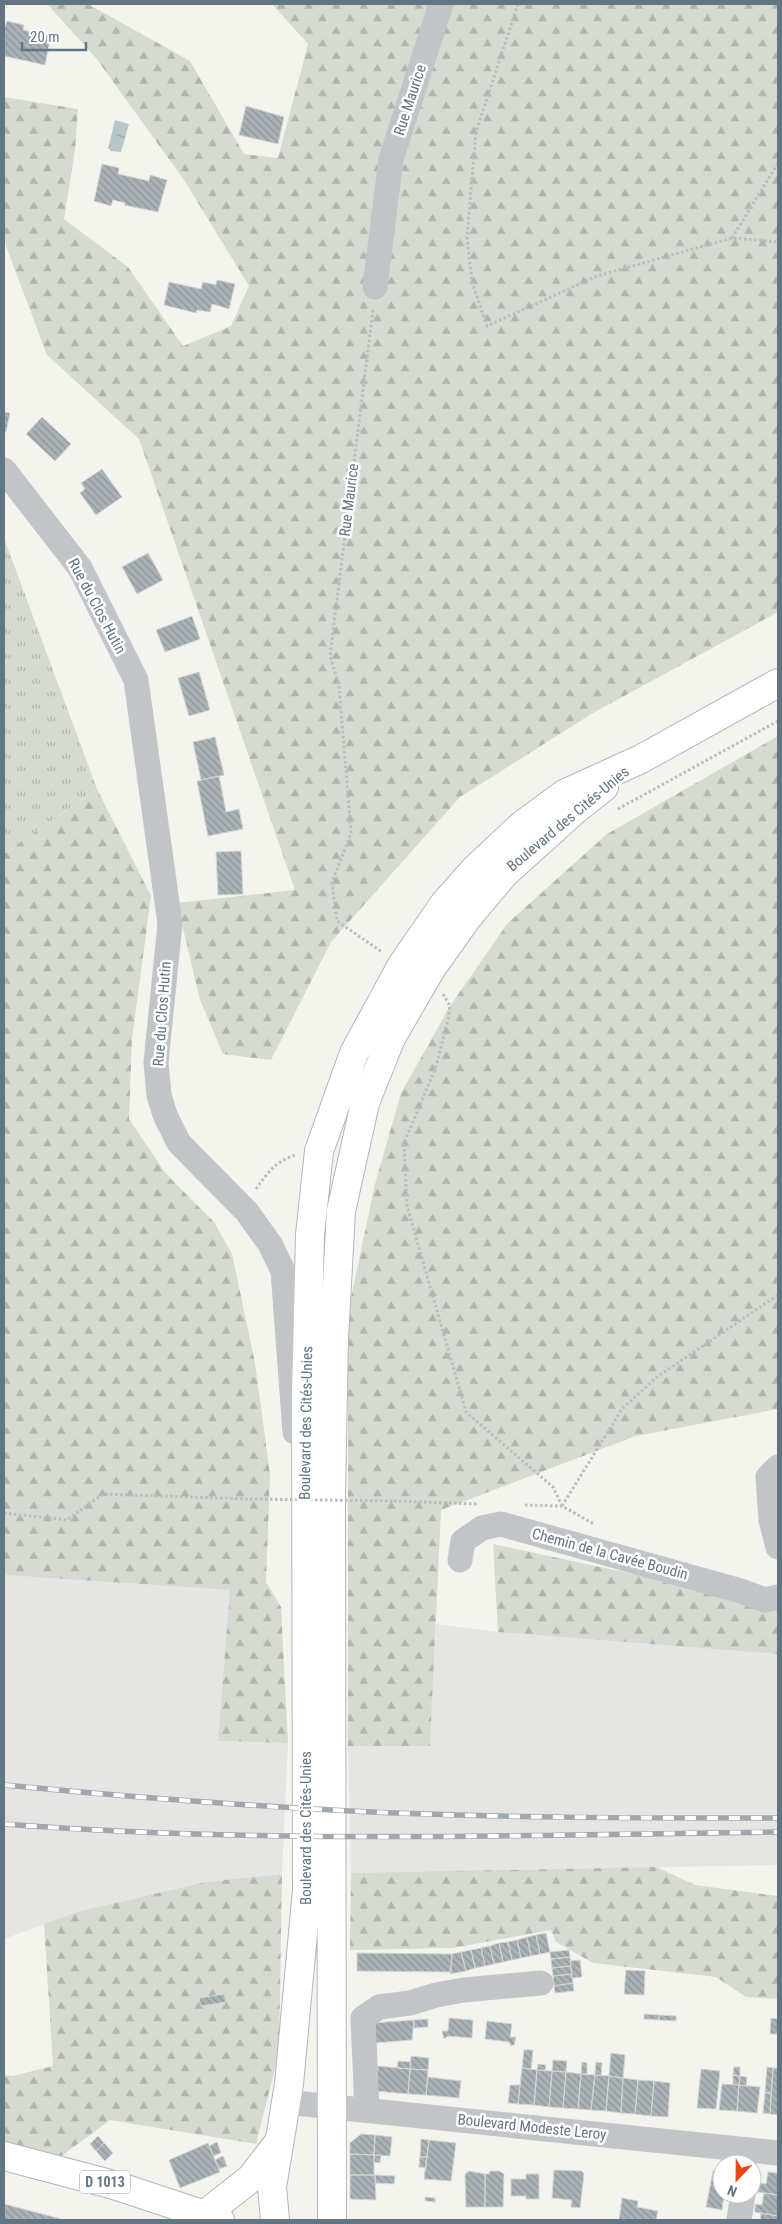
<svg xmlns="http://www.w3.org/2000/svg" width="782" height="2224" viewBox="0 0 782 2224" font-family="'Roboto Condensed',sans-serif">
<style>
.built{fill:#e5e5e3}
.grass{fill:url(#grass-tufts)}
.forest{fill:url(#forest-firs)}
.water{fill:url(#water-ripples)}
.building{fill:url(#building-back-hatch);stroke:#d5d5d2}
.lines{fill:none;stroke-linecap:round;stroke-linejoin:round}
.primary-casing{stroke:#b2b7ba;stroke-width:30}
.path{stroke:#babdbf;stroke-width:3;stroke-dasharray:2.5 2.5;stroke-linecap:butt}
.street{stroke:#c1c5c8;stroke-width:25}
.primary{stroke:#fff;stroke-width:28}
.rail-casing{stroke:#a1a8ad;stroke-width:5.5}
.rail{stroke:#fff;stroke-width:4;stroke-dasharray:11;stroke-linecap:butt}
.path-bridge{stroke:#babdbf;stroke-width:3;stroke-dasharray:2.5 2.5;stroke-linecap:butt}
.labels{text-anchor:middle;stroke-width:5;stroke-linejoin:round;paint-order:stroke}
.shield{fill:#fff;stroke:#909ea8;stroke-width:1}
.shield-label{font-size:14px;font-weight:bold;fill:#617582}
.street-label{font-size:15px;fill:#617582;stroke:#fff}
</style>
<defs>
<pattern id="grass-tufts" width="24" height="20" patternUnits="userSpaceOnUse" patternTransform="scale(1.25)"><rect width="24" height="20" fill="#d5dbd0"/><path d="M3 7l-1-3M5 7V3M7 7l1-3M15 17l-1-3M17 17v-4M19 17l1-3" fill="none" stroke="#b0b6ae"/></pattern>
<pattern id="forest-firs" width="22" height="20" patternUnits="userSpaceOnUse" patternTransform="scale(1.25)"><rect width="22" height="20" fill="#d5dbd0"/><path d="M5 1l3.5 6h-7zM16 11l3.5 6h-7z" fill="#b0b6ae"/></pattern>
<pattern id="water-ripples" width="26" height="14" patternUnits="userSpaceOnUse" patternTransform="scale(1.25)"><rect width="26" height="14" fill="#b8c6ca"/><path d="M2 4q2-2 4 0t4 0M15 11q2-2 4 0t4 0" fill="none" stroke="#99a5a9"/></pattern>
<pattern id="building-back-hatch" width="6" height="6" patternUnits="userSpaceOnUse" patternTransform="scale(1.25)"><rect width="6" height="6" fill="#a9b2b6"/><path d="M-1 5l2 2M0 0l6 6M5-1l2 2" fill="none" stroke="#8d9599"/></pattern>
</defs>
<rect width="100%" height="100%" fill="#f4f4ef"/>
<!-- built -->
<path class="built" d="M4,1575l227,15 -13,151 70,2 -6,131 -77,8 -128,30 -73,27z
M436,1624l62,8 280,22v211l-427,8 -3,-127 82,-1z"/>
<!-- grass -->
<path class="grass" d="M4,538l93,251 -93,65z"/>
<!-- forest -->
<path class="forest" d="M47,4h41l102,57 54,93 34,4 30,-114 -36,-40h506v608l-185,101 -133,84 -129,145 -60,118 -48,-6 -23,-54 -23,-97 118,-13 -156,-451 -92,-84 -41,-109 -2,-17v-132l74,12 -3,41 -11,69 64,48 55,79 48,-20 18,-40 -65,-106 -88,-122z
M778,736v673l-142,27 -195,74 -11,236h-82v-434l27,-128 26,-91 49,-87 57,-82 100,-90z
M97,789l54,107 -19,143 -3,80 37,55 48,48 18,32 23,109 15,111 -4,108 15,25 7,136 -70,-2 12,-151 -226,-15v-721z
M493,1544l285,61v49l-280,-22z
M656,1867l39,18 83,11v103l-32,-2 -30,-20 -123,-14 -37,-21 -5,-12 -98,18 -103,2 1,-77z
M282,1874l-3,179 -23,91 -146,-24 -55,41 -51,-13v-73l9,1 40,-10 -9,-142 33,-12 128,-30z"/>
<!-- water -->
<path class="water" d="M115,120l14,4 -8,28 -11,-1v-2h-2z"/>
<!-- building -->
<path class="building" d="M7,21l17,4 -1,5 28,6 -6,29 -41,-9v-27z
M246,106l38,11 -6,27 -39,-9z
M102,164l17,4 -1,6 31,7 1,-6 17,5 -9,32 -34,-7 1,-2 -12,-3 -2,6 -17,-5z
M217,280l18,4 -6,25 -17,-5 -2,8 -13,-2 -1,3 -32,-8 5,-23 32,7 2,-7 13,3z
M4,412l6,1 -4,19 -2,-1z
M42,417l29,27 -16,17 -29,-27z
M102,469l20,28 -26,18 -16,-22 5,-4 -4,-6z
M148,553l15,27 -26,14 -15,-27z
M192,616l8,23 -35,13 -9,-22z
M199,672l11,38 -21,6 -11,-38z
M215,737l9,38 -23,5 -8,-38z
M219,776l7,36 13,-3 4,20 -35,7 -11,-55z
M241,851l2,43 -25,1 -2,-43z
M546,1933l4,19 -10,2 -4,-19z
M536,1935l4,19 -9,2 -4,-19z
M527,1937l4,19 -10,2 -4,-18z
M517,1940l4,18 -9,2 -4,-18z
M508,1942l4,18 -9,2 -4,-19z
M499,1943l4,19 -9,2 -4,-18z
M490,1946l4,18 -9,2 -4,-18z
M481,1948l4,18 -10,2 -4,-18z
M471,1950l4,18 -9,3 -5,-19z
M569,1950l1,7 -19,2 -1,-7z
M461,1952l5,19 -16,3 2,-20z
M357,1953l95,1 -1,18 -94,-1z
M570,1957l1,9 -19,2 -1,-9z
M580,1960l2,17 -10,1 -2,-17z
M571,1966l1,8 -19,2 -1,-8z
M626,1970l19,1 -1,24 -20,-1z
M572,1974l1,9 -19,3 -1,-10z
M573,1983l1,8 -19,2 -1,-7z
M224,1994l2,8 -25,4 -2,-8z
M644,2014l15,1v5l-15,-1z
M659,2015l17,1v5l-17,-1z
M449,2018l24,2 -1,18 -24,-2 -4,3 -2,-8h6z
M771,2018l7,1v15h-8z
M428,2019v8l-14,1v-8z
M414,2020l-2,20 -38,3 -2,-20z
M487,2021l25,3 -2,13h6l-2,8 -3,1 -2,-4 -24,-3z
M524,2050h9l-2,19 -9,-1z
M611,2053l14,2 -2,23 -14,-2z
M411,2056l18,2 -1,12 -18,-1z
M553,2060l14,1 -1,11 -14,-1z
M398,2061l13,1 -1,7 -13,-1z
M582,2062l5,1v11h-6z
M596,2062l6,1 -1,13 -6,-1z
M538,2064l8,1 -1,6 -8,-1z
M378,2066l32,3 -2,25 -32,-3z
M734,2067h6v9l-7,-1z
M767,2067l6,1 -2,25h-6z
M522,2068l15,2 -3,35 -16,-1z
M773,2068h5v47l-8,-1z
M410,2069l18,1 -2,25 -18,-1z
M701,2069l19,2 -4,38 -19,-1z
M537,2070l15,1 -3,36 -15,-2z
M552,2071l14,1 -3,36 -14,-1z
M566,2072l15,2 -3,35 -15,-1z
M581,2074l14,1 -4,35 -13,-1z
M595,2075l14,1 -3,35 -15,-1z
M733,2075l7,1 -1,9 -6,-1z
M609,2076l14,2 -2,35 -15,-2z
M740,2076l7,1 -1,9 -7,-1z
M428,2077l33,4 -2,17 -33,-3z
M623,2078l15,2 -3,34 -14,-1z
M638,2080l16,1 -3,35 -16,-2z
M654,2081l16,2 -2,34 -17,-1z
M722,2084l17,1 -2,26 -18,-1z
M510,2085h10l-2,19 -10,-1z
M739,2085l21,2 -3,26 -20,-2z
M765,2093h6l-1,21 -7,-1z
M361,2134l14,1 -1,20 -24,-1v-11z
M375,2135l17,2 -2,19 -16,-1z
M98,2136l6,7 -8,8 -6,-7z
M421,2139l8,1 -2,17h-7z
M429,2140l27,3 -5,38 -27,-2z
M217,2142l4,11 -8,3 -4,-10z
M104,2143l9,10 -8,8 -9,-10z
M208,2143l12,29 -40,16 -11,-28z
M350,2154l24,1v20h-24z
M374,2155h7l-1,8 -6,-1z
M223,2156l4,10 -8,3 -4,-9z
M420,2157h7l-1,11 -7,-1z
M554,2170l28,1 2,3 -4,34 -9,-1 1,-7 -20,-2z
M469,2171l16,3v33h-19l-1,-33z
M490,2171h9l5,3 -1,33h-18v-33h4z
M713,2171l9,2v21h2l-2,16 -16,-3z
M768,2172l10,1v22l-20,-3 1,-9 7,1z
M526,2174h13v25h-13v-3h-15v-17h15z
M350,2175h25l1,25 -26,-1z
M375,2175l20,1 -1,8 -19,-1z
M764,2193l14,2v21l-23,-4v-8l7,1z
M425,2197l10,1v4l-10,-1z
M622,2198l16,3 -1,6 21,4 -2,9h-37z
M4,2204l61,16h-61z
M761,2213l17,3v4h-18z"/>
<g class="lines">
<!-- primary casing -->
<g class="primary-casing">
<path id="primary" d="M4,2156l110,29 106,35
M204,2215l47,-37 27,-35
M275,2220l-3,-33 17,-103 18,-194 -1,-496 4,-159 9,-84 35,-98 48,-88 42,-61 31,-35 47,-44 42,-31 77,-35 137,-76
M332,2220l-1,-725 3,-157 7,-127 24,-108 26,-65 40,-69 37,-52 37,-44 70,-63 29,-23"/>
</g>
<!-- path -->
<path class="path" d="M518,4l-42,128 -9,106 5,44 15,44 110,-50 135,-38 46,4
M732,238l46,-75
M373,310l-43,346 9,30 12,147 -19,49 5,39 45,31
M618,809l160,-88
M443,994l7,12 -2,13 -12,48 -32,76 3,63 59,206 87,75 9,19
M256,1189c11,-16 21,-29 40,-34
M394,1501l85,3
M525,1505l37,1 32,18
M562,1506l60,-97 35,-32 121,-82
M4,1513l63,7 36,-26 147,5"/>
<!-- street -->
<path class="street" d="M375,287l16,-128 50,-155
M4,470l76,98 56,112 34,244 -14,138 3,33 6,20 14,28 68,69 23,32 13,27 12,161
M778,1467l-10,10 3,43 7,27
M460,1560l3,-19 19,-13 19,-4 240,67 24,9 13,-3
M285,2102l493,51
M367,2110l-4,-92 16,-11 31,-4 26,-8 28,-5 77,-7
M739,2220l4,-26"/>
<!-- primary -->
<use href="#primary" class="primary"/>
<!-- rail casing -->
<g class="rail-casing">
<path id="rail" d="M4,1785c115,11 230,20 346,26 142,7 285,7 428,7
M4,1824c257,20 516,11 774,8"/>
</g>
<!-- rail -->
<use href="#rail" class="rail"/>
<!-- path-bridge -->
<path class="path-bridge" d="M250,1499l144,2"/>
</g>
<g class="labels">
<!-- shield labels -->
<rect class="shield" x="80" y="2170.5" width="50" height="23" rx="4"/>
<g class="shield-label">
<text x="105" y="2187">D 1013</text>
</g>
<!-- street labels -->
<g class="street-label">
<text transform="translate(410 100) rotate(-72)" y="5">Rue Maurice</text>
<text transform="translate(349 500) rotate(-83)" y="5">Rue Maurice</text>
<text transform="translate(97 606) rotate(62)" y="5">Rue du Clos Hutin</text>
<text transform="translate(568 819) rotate(-40)" y="5">Boulevard des Cités-Unies</text>
<text transform="translate(162 1014) rotate(-86)" y="5">Rue du Clos Hutin</text>
<text transform="translate(306 1423) rotate(-89)" y="5">Boulevard des Cités-Unies</text>
<text transform="translate(610 1554) rotate(15)" y="5">Chemin de la Cavée Boudin</text>
<text transform="translate(306 1828) rotate(-90)" y="5">Boulevard des Cités-Unies</text>
<text transform="translate(532 2127) rotate(6)" y="5">Boulevard Modeste Leroy</text>
</g>
</g>
<!-- border -->
<rect width="782" height="2224" fill="none" stroke="#617582" stroke-width="10"/>
<!-- north arrow -->
<g transform="translate(737 2179) rotate(202)"><circle r="24" fill="#ffffff" stroke="#c0c8cd"/>
<path d="M0-4L9 19L0 12L-9 19Z" fill="#ec4317"/>
<text y="-8" font-size="14" font-weight="bold" text-anchor="middle" fill="#617582">N</text>
</g>
<!-- scale -->
<path d="M22 42v8h64v-8" fill="none" stroke="#617582" stroke-width="2.5"/>
<text x="30" y="42" font-size="15" fill="#617582" stroke="#ffffff" stroke-width="4" paint-order="stroke">20 m</text>
</svg>
